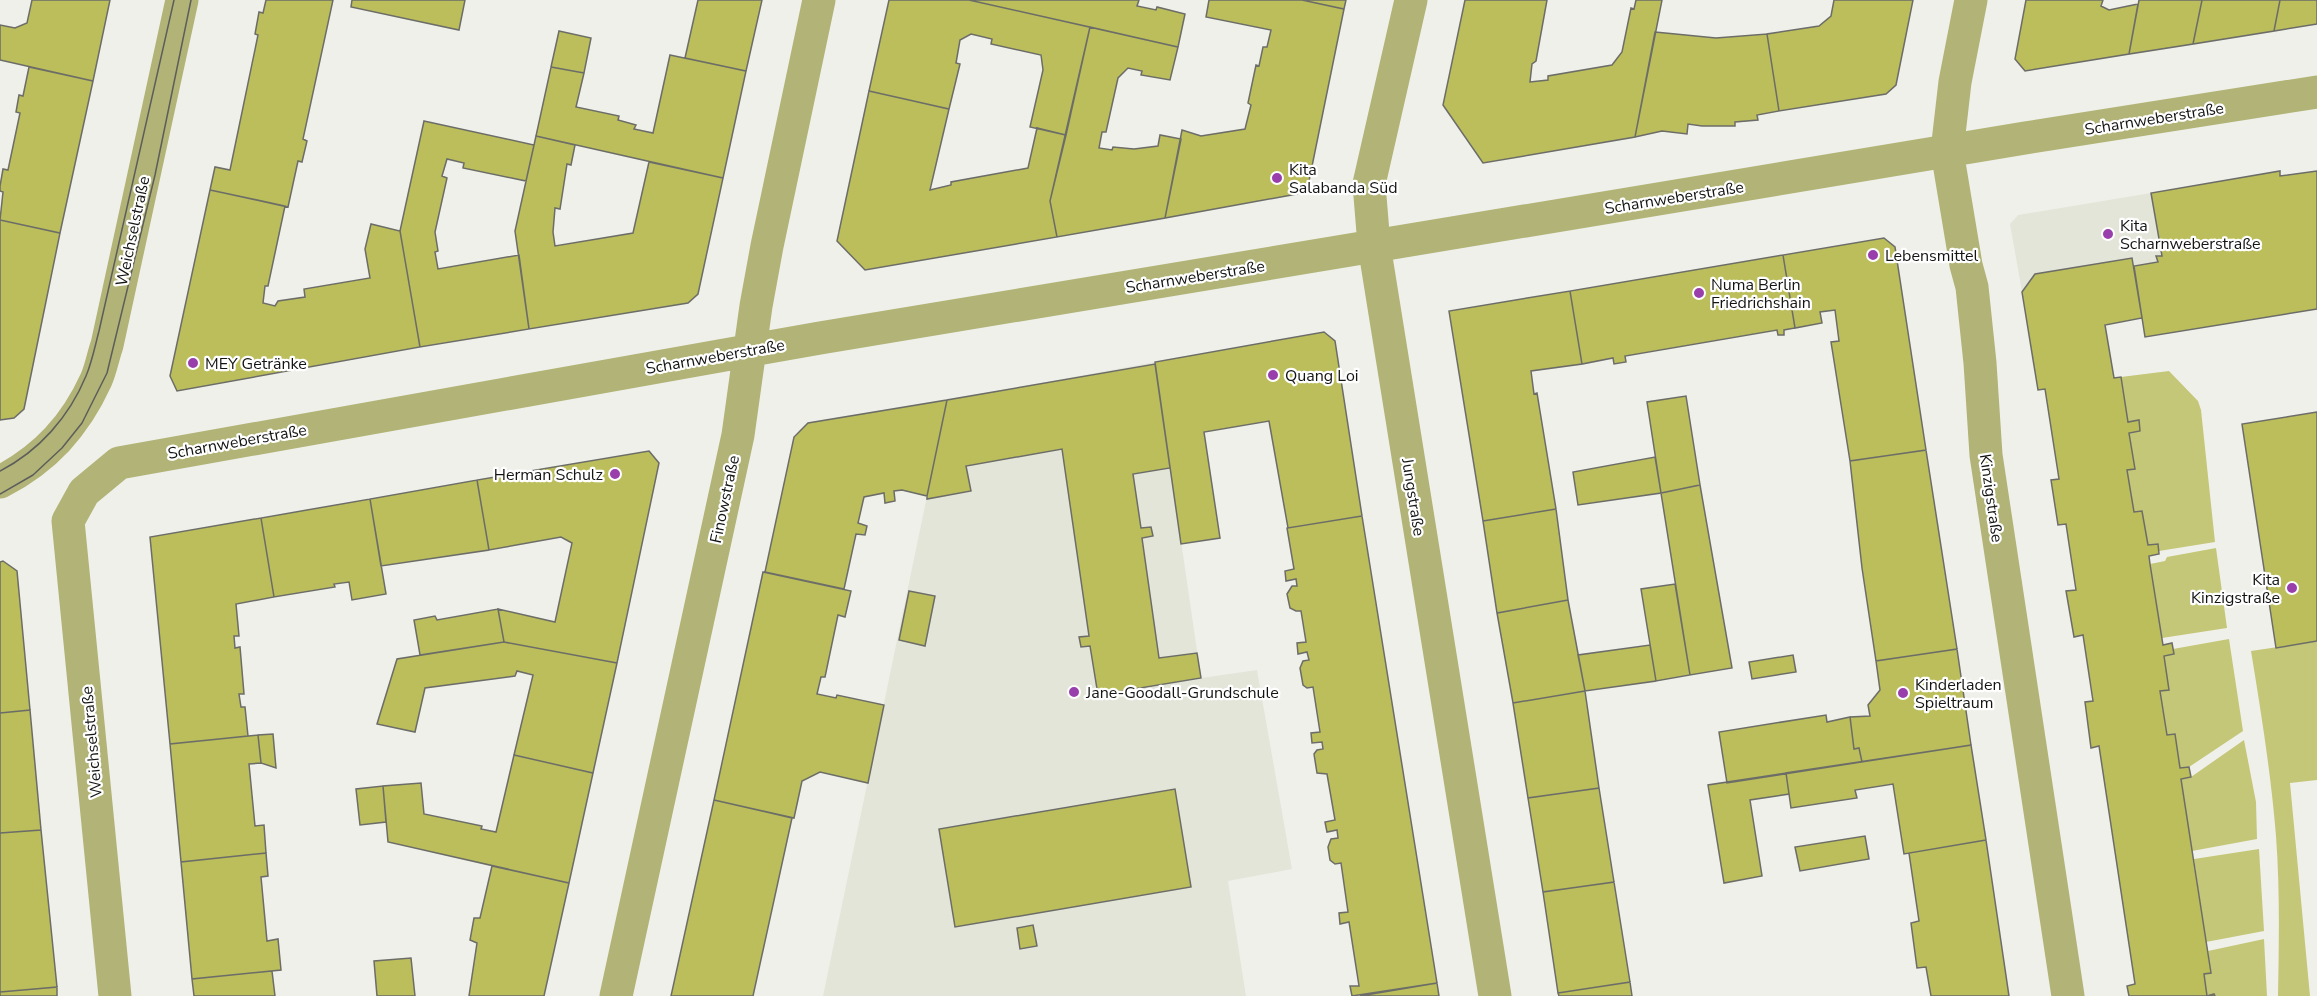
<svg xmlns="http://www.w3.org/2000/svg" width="2317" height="996" viewBox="0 0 2317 996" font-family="'Nunito Sans',sans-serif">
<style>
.built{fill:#e4e5d9}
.green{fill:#c4c777}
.building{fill:#bbbe5a;stroke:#6c6d68;stroke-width:1.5}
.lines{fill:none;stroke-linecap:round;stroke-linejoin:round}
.minor{stroke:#b1b476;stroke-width:33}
.tram{stroke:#5d5d5b;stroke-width:1.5}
.poi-dot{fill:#983fab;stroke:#fff;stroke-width:2}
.labels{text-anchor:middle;stroke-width:4.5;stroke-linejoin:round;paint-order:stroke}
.street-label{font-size:16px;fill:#141413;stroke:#fff}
.poi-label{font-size:16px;fill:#141413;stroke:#fff;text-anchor:start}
</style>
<rect width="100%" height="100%" fill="#f0f0eb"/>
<!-- built -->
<path class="built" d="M2241,178l-79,78h-5l1,6 -24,4 -2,-8 -97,16 -13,18 -12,-68 8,-9z
M1155,362l46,316 56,-8 35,199 -64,12 18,115h-423l124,-596z"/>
<!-- green -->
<path class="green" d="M2169,371l29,30 3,9 14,132 -56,9 -1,-7 -10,1 -6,-34 -8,1 -7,-42 8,-2 -6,-35 11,-3 -2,-9 -10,1 -7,-45z
M2216,548l11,80 -65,10 -12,-74 15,-3 2,-4z
M2229,639l14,92 -54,36 -9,1 -5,-34 -8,1 -7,-44 9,-1 -5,-34 10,-2 -1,-5z
M2317,641v139l-27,3 20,213h-32c1,-53 2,-107 -2,-160 -5,-62 -15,-124 -25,-185z
M2244,740l12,62 1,37 -65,12 -11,-72 10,-2z
M2259,849l5,82 -58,11 -12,-83z
M2264,939l3,57h-52l-1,-2 -7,2 -3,-22 7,-1 -3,-22z"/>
<!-- building -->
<path class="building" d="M32,0h78l-17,81 -93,-21v-35l15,3 12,-5z
M266,0h67l-30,139 4,2 -5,21 -4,-1 -10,46 -78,-17 5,-23 15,3 28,-135 -3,-1 4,-22 4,1z
M352,0h113l-6,30 -108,-23z
M698,0h64l-16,71 -61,-13z
M889,0h80l121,27 -24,108 -36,-8 13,-57 -2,-15 -50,-11 1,-5 -21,-5 -11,6 -4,23 4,1 -11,45 -80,-18z
M969,0h170l-2,6 19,4 1,-3 28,7 -7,33z
M1209,0h93l42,9 -36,177 -11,8 -132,24 17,-88 19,6 44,-7 6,-24 -3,-2 8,-38 3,1 4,-19h4l4,-17 -65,-13z
M1302,0h44l-2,9z
M1465,0h82l-11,61 -4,3 -2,18 18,-2v-4l64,-11 10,-13 9,-44 3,1 2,-9h26l-27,137 -152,26 -40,-58z
M1834,0h79l-17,85 -10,9 -107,17 -12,-77 52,-8 12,-10z
M2026,0h77l-2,6 8,4 29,-6 -9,50 -104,17 -10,-12z
M2139,0h63l-9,44 -64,10z
M2202,0h78l-6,31 -81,13z
M2280,0h37v24l-43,7z
M1090,27l88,20 -8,33 -29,-5 1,-4 -14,-3 -10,10 -12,54h-4l-3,16 13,2 1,-3 21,2 24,-3 2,-11 21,4 -16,79 -108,19 -7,-36z
M559,31l32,7 -7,35 -33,-6z
M1655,32l61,6 51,-4 12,77 -22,4 1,5 -23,2v4h-33l-14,-2 -1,10 -25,-3 -27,6z
M670,55l76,16 -23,107 -187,-42 15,-69 33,6 -8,34 43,9 -1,4 18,5 -2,4 19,4z
M29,67l64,14 -33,152 -60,-13 3,-28 -3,-1v-5l3,-17 5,1 12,-57 -4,-1 3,-17 4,1z
M869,91l80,18 -19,81 21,-5v-3l77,-14 9,-40 29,7 -16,66 7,36 -192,33 -28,-29z
M424,121l110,24 -8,36 -63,-13 1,-5 -17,-4 -5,17 5,2 -12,54 3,19 -3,1 3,17 81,-14 10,74 -109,18 -20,-116z
M536,136l39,9 -4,20 -4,-1 -7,45 -5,-1 -2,24 2,14 78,-13 16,-71 74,16 -25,116 -10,9 -159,26 -14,-98z
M2280,171v5l37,-5v138l-172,28 -11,-71 24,-4 -2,-6h6l-11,-63z
M210,190l75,16 -17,80h-3l-2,17 12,3 3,-5 27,-4 -1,-8 66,-11 -5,-29 6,-25 29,7 20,116 -243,44 -7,-15z
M0,220l60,13 -36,176 -10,9 -14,2z
M1884,238l11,9 31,203 -76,11 -19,-119 8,-1 -4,-31 -15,2 2,11 -27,5 -12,-73z
M1783,255l12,73 -11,2v5h-6l-1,-5 -152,26 1,6 -12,2 -1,-6 -31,6 -12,-73z
M2132,258l10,60 -37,7 9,53 7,-1 7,45 11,-2 1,11 -11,2 6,36 -8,1 7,42 8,-1 6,34 10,-1 1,10 -10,2 1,8 13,81 9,-2 2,11 -10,2 5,34 -9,1 7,44 8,-1 5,34 9,-1 2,10 -10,2 30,194 -7,1 3,22 7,-2 1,2h-86l-2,-10 8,-2 -36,-238 -8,2 -6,-46 8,-1 -10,-66 -9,2 -8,-46 10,-1 -7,-46 -3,-20 -8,1 -7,-45 8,-1 -14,-90 -7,1 -16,-98 13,-18z
M1570,291l12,73 -51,7 3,23 3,-1 19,116 -73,12 -34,-210z
M1324,332l11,9 27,175 -74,12 -19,-107 -65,11 16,106 -39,6 -26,-182z
M1155,364l15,104 -37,6 8,54 10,-1 2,9 -11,2 17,120 38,-5 4,25 -103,17 -8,-49 -9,1 -2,-10 10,-1 -27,-187 -96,17 5,25 -44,8v-3l20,-96z
M1686,396l14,89 -39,8 -14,-91z
M947,400l-20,96 -25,-6 -8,1 1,10 -10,2 -1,-10 -20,4 -6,26 9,3 -2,9 -9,-1 -12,55 -79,-17 29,-135 14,-14z
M2317,412v229l-41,7 -34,-224z
M1926,450l31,199 -81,12 -14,-93 -12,-107z
M649,451l10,12 -42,200 -113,-21 -6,-33 57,13 17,-79 -11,-6 -72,13 -12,-70z
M1655,457l6,36 -83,12 -5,-33z
M477,480l12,70 -108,16 -11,-67z
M1700,485l32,183 -42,7 -29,-182z
M370,499l16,95 -34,6 -3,-18 -15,2 1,3 -61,10 -13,-79z
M1556,509l12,91 -71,13 -14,-92z
M1362,516l75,467 -85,13 -2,-10h9l-10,-64 -9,2 -1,-11 9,-1 -7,-49 -6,1 -5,-4 -2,-13 3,-8 7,-1 -1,-8 -10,2 -2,-10 10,-2 -8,-46 -10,-1 -3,-19 3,-4 6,-1 -1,-7 -10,1 -1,-10 9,-1 -7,-45 -6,1 -4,-3 -3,-17 3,-7 6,-1 -2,-8 -9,2 -1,-11 9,-1 -5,-31h-5l-6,-3 -3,-14 5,-8h5l-1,-7 -10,2 -1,-10 9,-2 -7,-41z
M261,518l13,79 -38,7 3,32h-5l1,12 5,-1 4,47h-5l2,13h4l3,29 -78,8 -20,-207z
M3,561l14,10 13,139 -30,3v-151z
M763,572l88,19 -6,26 -7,-2 -13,62h-4l-4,17 19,4 1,-3 47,10 -16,78 -48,-11 -18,9 -8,37 -80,-18z
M1675,584l15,91 -34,6 -15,-92z
M909,591l26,5 -10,50 -26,-6z
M1568,600l17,91 -72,12 -16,-90z
M498,609l6,33 -84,13 -6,-35 21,-4 2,4z
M504,642l113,21 -24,110 -79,-18 19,-80 -16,-4 -2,5 -90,12 -10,44 -38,-8 20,-65z
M1650,645l6,36 -71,10 -7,-36z
M1957,649l14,96 -109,17 -3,-14 -5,1 -4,-32 20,-1 -2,-11 12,-15 -4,-29z
M1793,655l3,17 -44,7 -3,-17z
M1585,691l14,97 -71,10 -15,-95z
M30,710l11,120 -41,3v-120z
M1826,715l1,7 23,-5 4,32 5,-1 3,14 -135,21 -8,-51z
M273,734l3,34 -15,-5 -3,-28z
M258,735l3,28 -12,1 6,62 9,-1 2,28 -85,9 -11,-118z
M1971,745l15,95 -82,14 -11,-70 -38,6 2,8 -66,10 -5,-35z
M514,755l79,18 -24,110 -181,-41 -5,-56 38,-3 3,31 58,12 -1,3 15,3z
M1786,773l3,21 -39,6 12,76 -38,7 -16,-98z
M383,786l3,36 -26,3 -4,-36z
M1599,788l15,94 -71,10 -15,-94z
M1175,789l16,98 -236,40 -16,-98z
M714,800l78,18 -39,178h-82z
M41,830l16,157 -57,5v-159z
M1865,836l4,23 -69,12 -5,-24z
M1986,840l23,156h-78l-5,-29 -9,1 -6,-45 8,-2 -10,-68z
M266,853l2,23 -7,1 6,64 11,-2 3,31 -89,9 -11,-117z
M492,866l77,17 -25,113h-75l8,-53 -7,-3 4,-22h6z
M1614,882l16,100 -72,11 -15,-101z
M1033,925l4,21 -17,3 -3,-21z
M411,958l4,38h-38l-3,-35z
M272,971l3,25h-81l-2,-17z
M1630,982l2,14h-73l-1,-3z
M1437,983l2,13h-79z
M57,987v9h-57v-4z"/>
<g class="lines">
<!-- minor -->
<path class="minor" d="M1411,0l-42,184 5,61 121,751
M1971,0l-16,82 -8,69 19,114 6,22 8,76 6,92 82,541
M0,482c45,-23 75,-56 96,-102 5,-11 7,-24 11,-35l75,-345
M115,996l-47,-475 16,-29 35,-29 701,-125 1205,-200 292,-46
M616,996l122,-561 18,-129 11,-60 52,-246"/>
<!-- tram -->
<path class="tram" d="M0,471c39,-20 69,-54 86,-95 6,-14 9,-30 13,-45l75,-331
M0,494l33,-19 29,-27 20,-25 25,-50 48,-198 36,-175"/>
</g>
<!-- markers -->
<g class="poi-dot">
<circle cx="1277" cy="178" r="6"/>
<circle cx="2108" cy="234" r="6"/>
<circle cx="1873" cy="255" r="6"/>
<circle cx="1699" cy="293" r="6"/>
<circle cx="193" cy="363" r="6"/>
<circle cx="1273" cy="375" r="6"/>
<circle cx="615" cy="474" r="6"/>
<circle cx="2292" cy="588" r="6"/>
<circle cx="1074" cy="692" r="6"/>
<circle cx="1903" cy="693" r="6"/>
</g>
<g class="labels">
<!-- street labels -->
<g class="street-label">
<text transform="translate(2154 118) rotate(-9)" y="6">Scharnweberstraße</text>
<text transform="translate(1674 197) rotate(-9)" y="6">Scharnweberstraße</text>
<text transform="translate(132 231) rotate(-78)" y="6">Weichselstraße</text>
<text transform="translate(1195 276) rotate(-9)" y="6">Scharnweberstraße</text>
<text transform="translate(715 356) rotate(-10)" y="6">Scharnweberstraße</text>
<text transform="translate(237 441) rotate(-10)" y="6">Scharnweberstraße</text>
<text transform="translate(1414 497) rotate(81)" y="6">Jungstraße</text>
<text transform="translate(1992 498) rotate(82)" y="6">Kinzigstraße</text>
<text transform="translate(724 499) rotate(-78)" y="6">Finowstraße</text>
<text transform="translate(91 742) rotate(-95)" y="6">Weichselstraße</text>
</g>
<!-- poi labels -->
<g class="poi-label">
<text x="1289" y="175">Kita<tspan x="1289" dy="18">Salabanda Süd</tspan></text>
<text x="2120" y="231">Kita<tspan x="2120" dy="18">Scharnweberstraße</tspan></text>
<text x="1885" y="261">Lebensmittel</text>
<text x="1711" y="290">Numa Berlin<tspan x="1711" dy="18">Friedrichshain</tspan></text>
<text x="205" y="369">MEY Getränke</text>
<text x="1285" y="381">Quang Loi</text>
<text x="603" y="480" text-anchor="end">Herman Schulz</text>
<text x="2280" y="585" text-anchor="end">Kita<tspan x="2280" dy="18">Kinzigstraße</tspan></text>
<text x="1915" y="690">Kinderladen<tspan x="1915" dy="18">Spieltraum</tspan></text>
<text x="1086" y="698">Jane-Goodall-Grundschule</text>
</g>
</g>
</svg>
